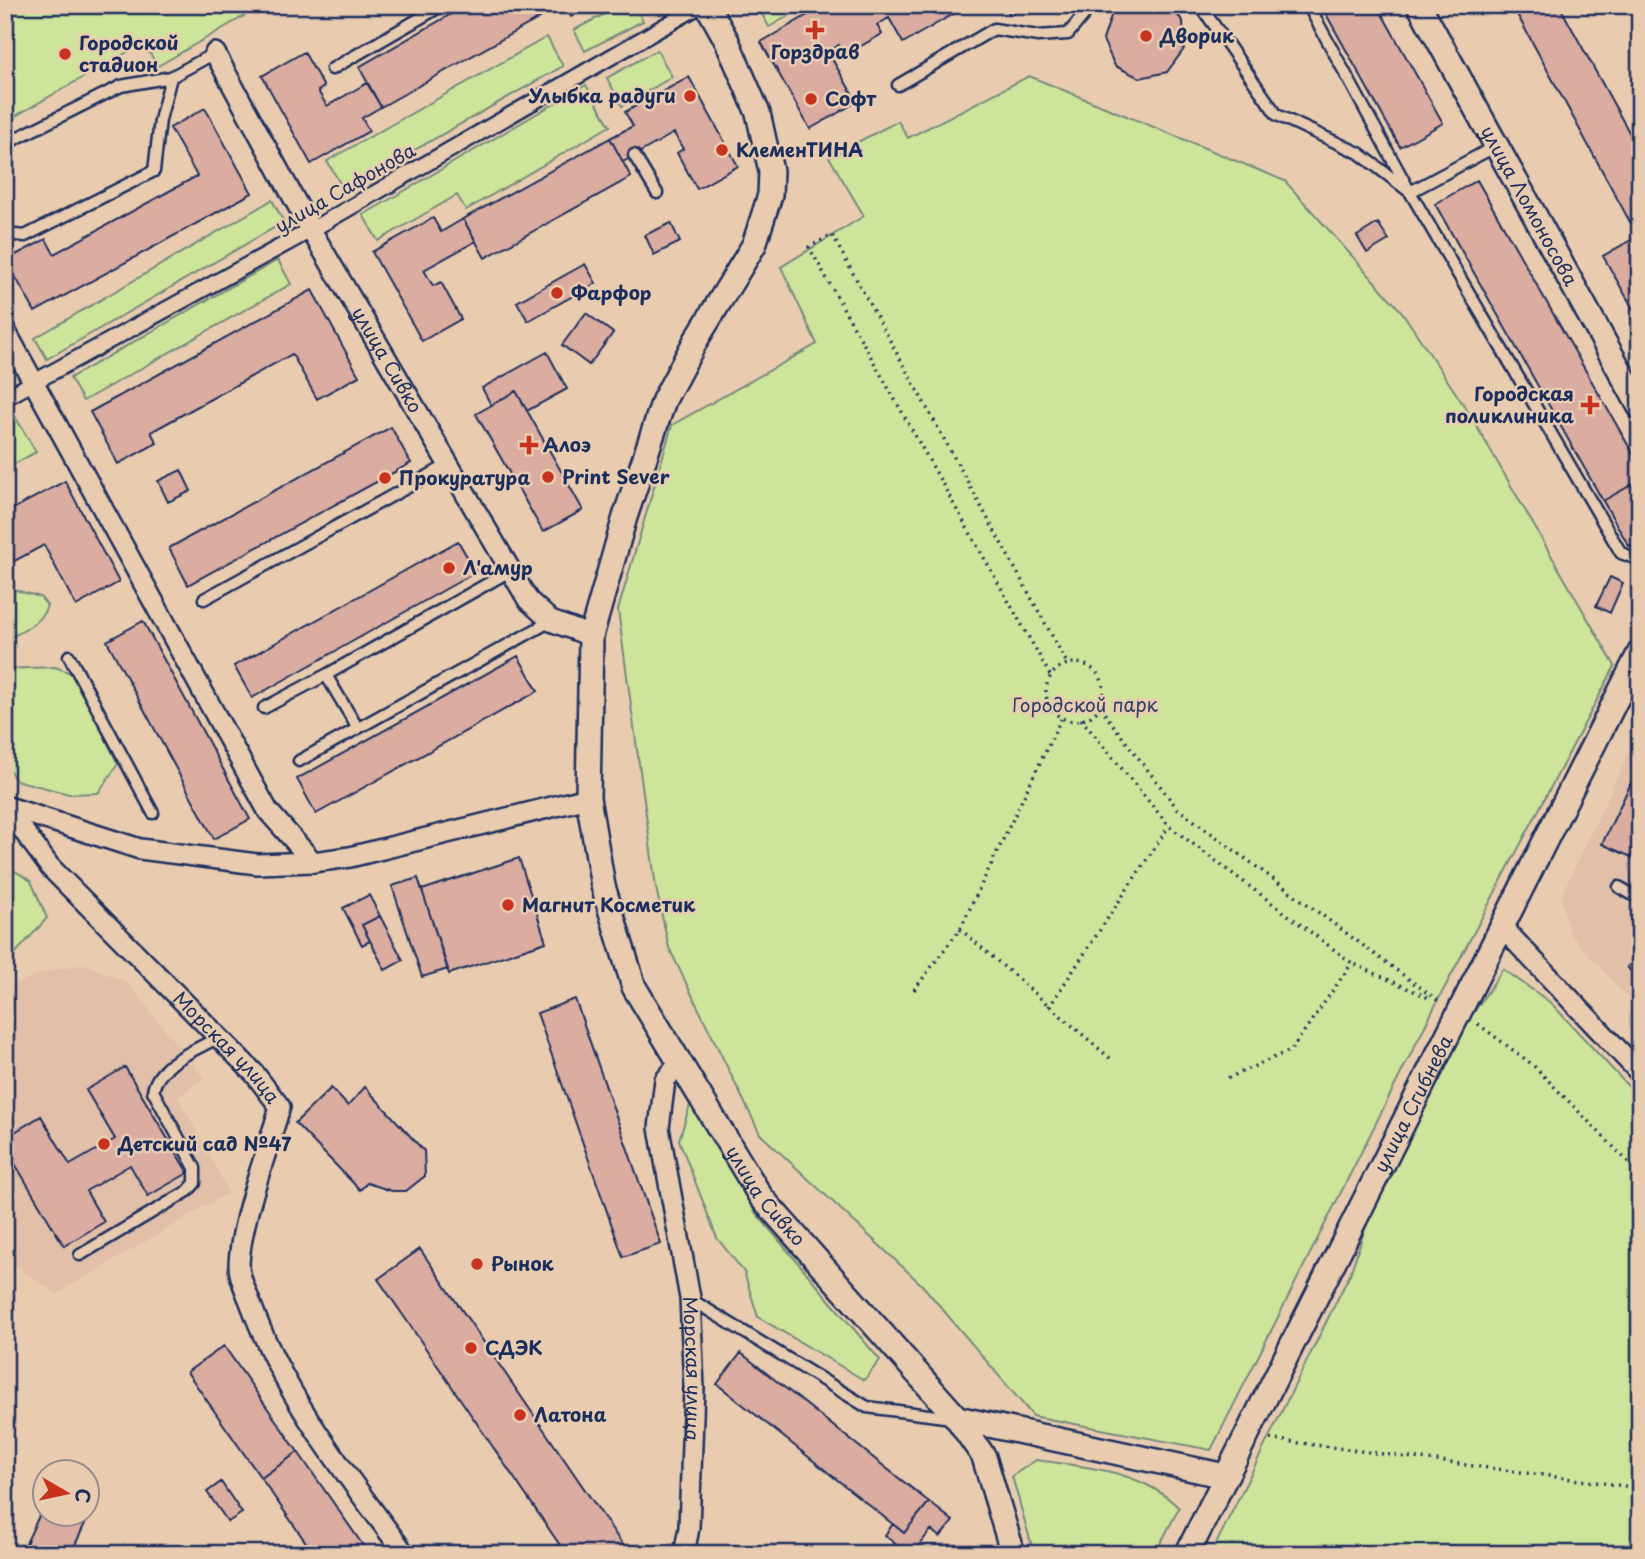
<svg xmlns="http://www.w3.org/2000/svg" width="1645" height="1559" viewBox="0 0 1645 1559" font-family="'Playpen Sans',sans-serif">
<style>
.built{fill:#e1bfa9}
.green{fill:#cee49a;stroke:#748a7c;stroke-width:2}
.building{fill:#dbaca0;stroke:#1b2f5e;stroke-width:2}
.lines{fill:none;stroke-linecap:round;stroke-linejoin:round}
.service-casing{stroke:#1b2f5e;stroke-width:15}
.pedestrian-casing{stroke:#1b2f5e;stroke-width:19}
.minor-casing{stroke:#1b2f5e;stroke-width:24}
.tertiary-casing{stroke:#1b2f5e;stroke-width:28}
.path{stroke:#1b2f5e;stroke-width:3.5;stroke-dasharray:2 5;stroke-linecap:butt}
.service{stroke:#e9ccb0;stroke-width:10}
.pedestrian{stroke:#e9ccb0;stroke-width:14}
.minor{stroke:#e9ccb0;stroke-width:19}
.tertiary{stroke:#e9ccb0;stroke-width:23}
.poi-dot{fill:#c8321e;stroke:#e9ccb0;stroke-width:2.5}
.labels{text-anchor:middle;stroke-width:5;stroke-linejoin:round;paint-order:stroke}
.poi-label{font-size:19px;font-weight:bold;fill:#1b2f5e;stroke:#e9ccb0;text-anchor:start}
.street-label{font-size:19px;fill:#1b2f5e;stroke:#e9ccb0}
.park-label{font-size:19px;fill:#2d4164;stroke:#e9ccb0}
</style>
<rect width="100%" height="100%" fill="#e9ccb0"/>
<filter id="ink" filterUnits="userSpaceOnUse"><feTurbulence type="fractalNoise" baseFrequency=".0143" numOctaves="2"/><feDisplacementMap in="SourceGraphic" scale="14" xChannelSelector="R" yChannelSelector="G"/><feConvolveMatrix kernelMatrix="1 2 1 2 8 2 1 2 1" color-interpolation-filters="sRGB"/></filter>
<g filter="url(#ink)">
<!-- built -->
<path class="built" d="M1640,729v283l-71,-79 -8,-37z
M85,964l43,19 76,95 -26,19 51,95 -172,102 -52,-35v-271l42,-17z"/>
<!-- green -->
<path class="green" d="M5,5h258l-105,61 -15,-23 -138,79z
M622,5h12l9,16 -58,30 -11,-21z
M757,5h51l-39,22z
M547,37l16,29 -219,124 -17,-29z
M657,50l15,27 -50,29 -15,-28z
M1029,76l256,105 117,131 67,101 146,253 -178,336 -226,448 -178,-34 -111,-131 -162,-151 -91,-186 -13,-60 -38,-278 54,-185 145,-81 -36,-77 83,-51 -35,-59 69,-36 10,17z
M586,85l24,41 -144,84 -9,-15 -79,46 -15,-26z
M272,200l12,22 -237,137 -12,-21z
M278,260l13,24 -208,117 -13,-23z
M13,413l23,39 -31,17v-52z
M5,587l35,10 7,8c-3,15 -27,30 -42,33z
M55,667l19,7 44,90 -20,29 -29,1 -54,-14 -10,-19v-92z
M5,865l26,16 16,37 -42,47z
M1503,969l48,34 89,96v455h-429l139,-280 18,-54 102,-202z
M691,1102l64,110 125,148 -16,20 -106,-63 -14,-45 -27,-34 -38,-98z
M1036,1460c50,7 106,10 143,48l-24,46h-121l-22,-78z"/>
<!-- building -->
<path class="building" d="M467,5h70l6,11 -162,91 -22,-40z
M537,5h24l-18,11z
M564,5h28l-21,12z
M825,5h125l5,8 -52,30 -14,-25 -12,7 5,9 -37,21 -6,-10 -11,7 29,50 -47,27 -49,-87z
M1005,5h23l-18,10z
M1123,5h45l15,16 1,28 -17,23 -27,6 -25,-12 -12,-26 9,-27z
M1321,5h56l66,118 -43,24z
M1512,5h47l81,147v65l-10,5z
M304,52l20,35 -6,4 9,15 40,-23 14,24 -19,11 7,13 -58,33 -49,-88z
M689,77l49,89 -41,23 -20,-36 6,-4 -9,-16 -51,29 -13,-24 23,-12 -8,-14z
M205,108l47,85 -217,119 -29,-52 40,-21 8,15 143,-78 -27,-48z
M610,138l21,39 -146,81 -22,-39z
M1477,180l163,286v14l-37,21 -168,-297z
M433,218l8,14 22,-13 13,22 -52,29 9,16 8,-4 20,37 -39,22 -50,-89z
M671,223l9,19 -26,13 -9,-20z
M1378,223l11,17 -22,13 -10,-17z
M1640,235v86l-37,-65z
M585,264l11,19 -68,38 -11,-19z
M312,290l47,86 -42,23 -25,-45 -141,78 6,11 -39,21 -28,-52z
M586,313l27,20 -24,32 -27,-20z
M547,352l20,37 -40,22 -11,-20 -25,14 -9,-17z
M516,391l67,119 -40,22 -67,-118z
M391,427l20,36 -223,122 -19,-37z
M181,470l10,21 -23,11 -10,-21z
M1640,480v59l-11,7 -26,-45z
M65,481l54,101 -43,24 -32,-61 -39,21v-53z
M458,541l18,31 -224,126 -18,-32z
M1610,577l13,6 -13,30 -14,-7z
M143,621l107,198 -36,20 -107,-198z
M518,656l20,35 -222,123 -19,-35z
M1640,764v97l-38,-17z
M519,858l27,84 -97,32 -27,-84z
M418,878l30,91 -26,8 -30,-91z
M369,895l11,21 -18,9 8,16 -8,4 -19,-37z
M380,916l23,44 -18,10 -23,-45z
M1640,955v26l-13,-14z
M575,999l86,245 -38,13 -86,-244z
M125,1067l63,106 -40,23 -18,-31 -44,26 18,31 -40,24 -59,-99v-9l36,-22 29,49 45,-26 -29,-49z
M365,1087l59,64 1,25 -19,15h-14l-25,-8 -7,7 -65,-67 36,-35 17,18z
M420,1249l120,175 89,130h-63l-159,-233 -29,-42z
M224,1346l74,106 -37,26 -74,-106z
M741,1353l188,149 -25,31 -187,-149z
M298,1452l16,23 55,79h-55l-53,-76z
M221,1482l21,31 -14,9 -21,-30z
M46,1501v13h42v-8l4,2 -21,46h-50z
M929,1502l24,19 -13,16 -9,-7 -19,24h-5l-22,-19 8,-11 11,9z"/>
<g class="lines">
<!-- service casing -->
<g class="service-casing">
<path id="service" d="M1200,5l77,110 82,38 51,39 86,-46
M1308,5l102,187 211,361 19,7
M332,69l111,-64
M898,85l96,-56 44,7 30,-2 24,-29
M5,144l116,-58 50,-9 44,-24
M634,155l23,38
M5,234l20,2 129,-65 6,-51 11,-43
M204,599l244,-134
M69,656l84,157
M264,708l62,-33
M357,727l-31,-52 184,-104
M299,761l252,-140
M1619,887l21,12
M80,1255l108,-64 7,-8v-15l-42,-77c5,-28 43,-41 66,-54
M690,1299l177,108 85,11"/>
</g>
<!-- pedestrian casing -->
<g class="pedestrian-casing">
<path id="pedestrian" d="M5,398l306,-168 390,-225"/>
</g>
<!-- minor casing -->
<g class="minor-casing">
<g id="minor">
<path id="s1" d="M215,53l96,177 217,370 23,21 40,15"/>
<path d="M5,330l263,481 45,51 37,-5 238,-59"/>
<path d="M5,806l135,43 117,15 56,-2"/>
<path id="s2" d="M6,807l44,60 204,206 26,34c-13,46 -40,114 -41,159 0,13 9,29 13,41 34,93 95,168 153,247"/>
<path d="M1502,927l138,146"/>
<path id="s3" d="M678,1065l-13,15 -6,48 31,170 4,90 -5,140 -5,26"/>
</g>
</g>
<!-- tertiary casing -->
<g class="tertiary-casing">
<g id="tertiary">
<path id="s4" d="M707,5l20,36 31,72 13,58 -1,24 -16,50 -58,95 -32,60 -39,117 -34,119 -3,162 15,88 31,101 127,210 196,221 27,39 29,97"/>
<path id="s5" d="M1419,5l221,402"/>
<path d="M957,1418l268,58"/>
<path id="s6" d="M1187,1554l453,-902"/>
</g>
</g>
<!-- path -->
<path class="path" d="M1046 692a29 29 0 1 1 58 0a29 29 0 1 1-58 0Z
M1050,675l-241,-428 23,-12 235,428
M1100,708l77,100 264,195
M1081,719l88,107 183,137 77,35
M960,929l151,130
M914,990l46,-61 101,-210
M1049,1007l120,-181
M1478,1024l55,41 107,109
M1228,1078l63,-28 61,-87
M1270,1439l370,49"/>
<!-- service -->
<use href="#service" class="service"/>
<!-- pedestrian -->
<use href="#pedestrian" class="pedestrian"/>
<!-- minor -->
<use href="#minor" class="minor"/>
<!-- tertiary -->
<use href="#tertiary" class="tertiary"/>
</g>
</g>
<!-- markers -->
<g class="poi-dot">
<path d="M811.5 19.5h7v7h7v7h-7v7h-7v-7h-7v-7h7z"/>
<circle cx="1146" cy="36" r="7"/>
<circle cx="65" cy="54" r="7"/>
<circle cx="690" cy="96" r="7"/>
<circle cx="811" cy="99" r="7"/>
<circle cx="722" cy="150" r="7"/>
<circle cx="557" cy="293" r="7"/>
<path d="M1586.5 394.5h7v7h7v7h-7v7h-7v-7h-7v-7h7z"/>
<path d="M525.5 434.5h7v7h7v7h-7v7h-7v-7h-7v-7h7z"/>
<circle cx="548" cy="477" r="7"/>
<circle cx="385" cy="478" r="7"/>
<circle cx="449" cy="568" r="7"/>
<circle cx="508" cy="905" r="7"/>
<circle cx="104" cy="1144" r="7"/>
<circle cx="477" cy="1264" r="7"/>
<circle cx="471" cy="1348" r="7"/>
<circle cx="520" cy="1415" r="7"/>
</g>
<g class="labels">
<!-- poi labels -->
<g class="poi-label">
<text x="1160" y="43">Дворик</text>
<text x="79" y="50">Городской<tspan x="79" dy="22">стадион</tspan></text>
<text x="815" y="59" text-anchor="middle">Горздрав</text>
<text x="676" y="103" text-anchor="end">Улыбка радуги</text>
<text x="825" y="106">Софт</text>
<text x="736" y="157">КлеменТИНА</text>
<text x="571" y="300">Фарфор</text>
<text x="1574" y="401" text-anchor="end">Городская<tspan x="1574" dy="22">поликлиника</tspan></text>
<text x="543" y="452">Алоэ</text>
<text x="562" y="484">Print Sever</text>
<text x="399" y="485">Прокуратура</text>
<text x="463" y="575">Л'амур</text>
<text x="522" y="912">Магнит Косметик</text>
<text x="118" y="1151">Детский сад №47</text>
<text x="491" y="1271">Рынок</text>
<text x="485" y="1355">СДЭК</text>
<text x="534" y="1422">Латона</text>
</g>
<!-- street labels -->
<g class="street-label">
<text transform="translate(345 188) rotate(-30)" y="7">улица Сафонова</text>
<text dy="7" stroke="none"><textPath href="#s5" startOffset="229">улица Ломоносова</textPath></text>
<text dy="7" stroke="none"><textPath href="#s1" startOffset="352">улица Сивко</textPath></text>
<text dy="7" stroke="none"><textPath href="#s2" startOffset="327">Морская улица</textPath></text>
<text dy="7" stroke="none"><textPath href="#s6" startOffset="504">улица Сгибнева</textPath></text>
<text dy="7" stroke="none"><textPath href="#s4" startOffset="1286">улица Сивко</textPath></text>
<text dy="7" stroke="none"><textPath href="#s3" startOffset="312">Морская улица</textPath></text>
</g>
<!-- park labels -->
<g class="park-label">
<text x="1085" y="712">Городской парк</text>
</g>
</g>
<!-- margin -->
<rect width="1645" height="1559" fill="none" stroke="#e9ccb0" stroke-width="28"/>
<rect x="14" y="14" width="1617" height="1531" fill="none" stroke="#1b2f5e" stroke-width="2.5" filter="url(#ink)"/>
<!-- north arrow -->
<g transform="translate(66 1493) rotate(99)"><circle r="33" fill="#e9ccb0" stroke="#978d8f" stroke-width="2"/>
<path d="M0-5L12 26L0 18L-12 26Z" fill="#c8321e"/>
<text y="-10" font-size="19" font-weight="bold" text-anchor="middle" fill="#1b2f5e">С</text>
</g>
</svg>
